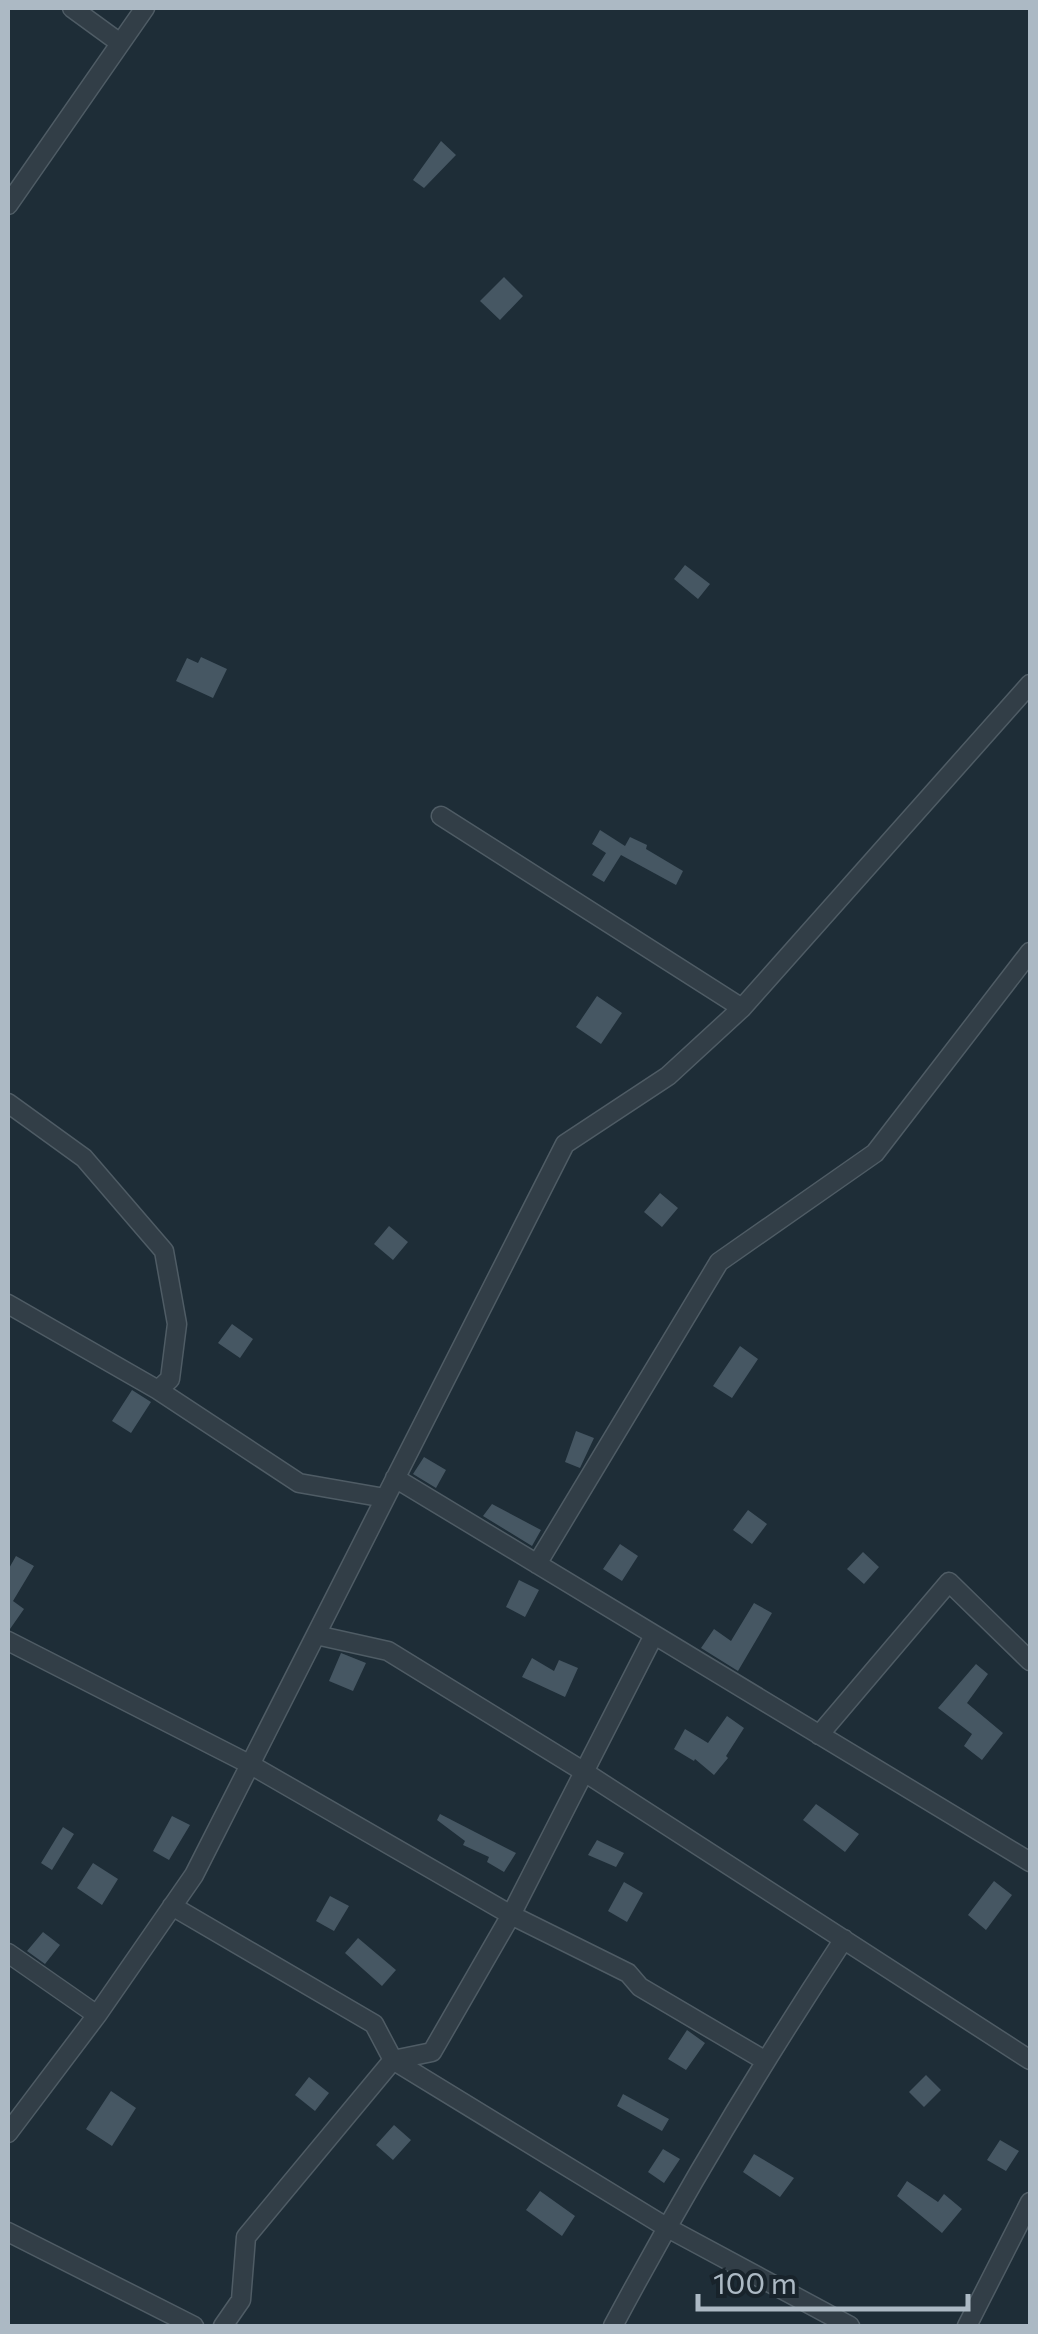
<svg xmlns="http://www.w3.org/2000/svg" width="1038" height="2334" viewBox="0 0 1038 2334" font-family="Commissioner,sans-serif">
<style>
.building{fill:#465763}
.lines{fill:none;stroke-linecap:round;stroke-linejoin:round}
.street-casing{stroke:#4f5c65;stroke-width:21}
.street{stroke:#323e47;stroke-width:18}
</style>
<rect width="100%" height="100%" fill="#1e2d37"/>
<!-- building -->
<path class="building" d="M441,141l15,14 -32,33 -11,-8z
M504,277l19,19 -23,24 -20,-19z
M685,565l25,19 -12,15 -24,-20z
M201,657l26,12 -14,29 -37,-17 11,-23 11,5z
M600,830l25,16 5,-9 17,8 -1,4 37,22 -7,14 -55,-30 -17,27 -12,-7 14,-22 -14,-9z
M597,996l25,17 -21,31 -25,-17z
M660,1193l18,15 -16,19 -18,-15z
M389,1226l19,16 -15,18 -19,-16z
M232,1324l21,15 -13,19 -22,-15z
M740,1346l18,13 -26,39 -19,-12z
M132,1390l19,12 -20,31 -19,-12z
M576,1431l18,7 -14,30 -15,-6z
M424,1457l22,13 -10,18 -23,-14z
M492,1504l49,26 -9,16 -49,-30z
M748,1510l19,14 -15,20 -19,-14z
M620,1544l18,12 -16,25 -19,-12z
M863,1552l16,15 -15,17 -17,-15z
M16,1556l18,10 -21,35 11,8 -14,20h-2v-59z
M519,1580l20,10 -14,27 -19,-10z
M754,1603l18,10 -34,58 -37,-23 13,-19 17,12z
M341,1653l25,10 -13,28 -24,-10z
M532,1658l22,13 5,-11 19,8 -13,29 -43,-20z
M976,1664l12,10 -21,29 36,30 -21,27 -18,-14 8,-12 -34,-26z
M727,1716l17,12 -18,28 2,2 -14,17 -19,-16 -1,2 -20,-12 11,-20 23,14z
M816,1804l43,30 -14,18 -42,-32z
M440,1814l76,39 -12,19 -17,-10 2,-5 -26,-12 2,-4 -28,-21z
M172,1816l18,9 -21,35 -16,-9z
M63,1827l11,7 -22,36 -11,-7z
M597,1840l27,13 -8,14 -28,-12z
M93,1863l25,16 -16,26 -25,-17z
M994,1881l18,14 -26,35 -18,-15z
M624,1882l19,11 -16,29 -19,-11z
M330,1896l19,10 -15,25 -18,-10z
M43,1932l17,13 -15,19 -18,-13z
M358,1938l38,32 -14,16 -37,-33z
M687,2030l18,13 -19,27 -18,-11z
M926,2075l15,15 -17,17 -15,-15z
M309,2077l20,16 -14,18 -20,-16z
M111,2091l25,17 -24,38 -26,-17z
M623,2094l46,25 -7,12 -45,-25z
M394,2125l17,15 -18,20 -17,-15z
M1000,2140l19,11 -13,20 -19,-11z
M663,2149l17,10 -16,24 -16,-11z
M754,2154l40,24 -14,19 -37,-25z
M907,2181l31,21 6,-8 18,15 -20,24 -45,-37z
M540,2191l35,25 -13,20 -36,-26z"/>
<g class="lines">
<!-- street casing -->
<g class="street-casing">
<path id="street" d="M72,8l48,35
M8,205l137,-197
M441,816l301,192
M8,1103l76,55 80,93 13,73 -7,55 -12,11
M8,1304l150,86 141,93 86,15
M395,1478l635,384
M537,1564l182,-302 156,-109 155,-201
M316,1635l72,16 198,122 444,287
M8,1641l243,124 260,150 117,58 12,14 124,73
M819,1735l130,-153 81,79
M172,1906l202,118 19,36 273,167 184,99
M8,1953l89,62
M8,2133l89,-118 97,-140 371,-731 103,-68 74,-68 288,-324
M8,2232l186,94
M223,2326l18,-26 5,-63 147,-177 39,-8 79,-137 143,-280
M613,2326c71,-133 148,-261 231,-387
M967,2326l63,-124"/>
</g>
<!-- street -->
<use href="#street" class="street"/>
</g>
<!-- border -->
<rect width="1038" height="2334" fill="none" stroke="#acb9c4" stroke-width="20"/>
<!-- scale -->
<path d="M698 2294v15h270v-15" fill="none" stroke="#acb9c4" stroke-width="5"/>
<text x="713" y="2294" font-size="30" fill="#acb9c4" stroke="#18232b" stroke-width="8" paint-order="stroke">100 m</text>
</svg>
